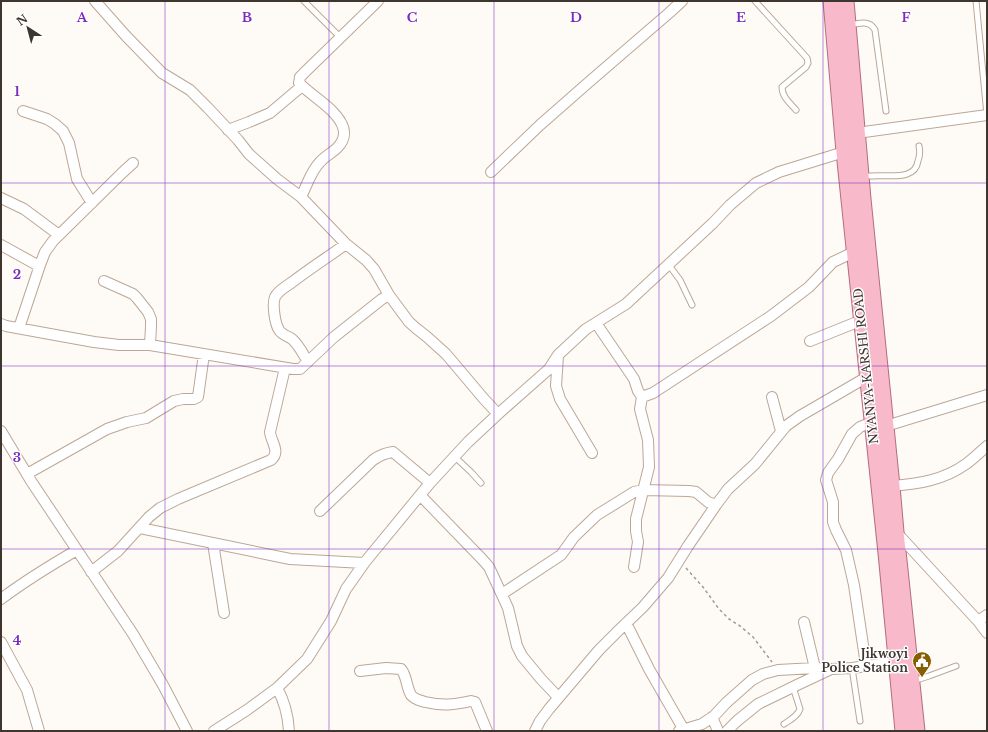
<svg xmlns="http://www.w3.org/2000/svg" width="988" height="732" viewBox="0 0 988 732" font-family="'Libre Baskerville',serif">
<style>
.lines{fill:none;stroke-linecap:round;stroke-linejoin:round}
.lane-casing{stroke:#bca796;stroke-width:7}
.street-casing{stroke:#bca796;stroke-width:12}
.primary-casing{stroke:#b36d7d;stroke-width:17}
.path{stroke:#a09a94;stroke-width:1.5;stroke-dasharray:3 3;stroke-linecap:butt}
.lane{stroke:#fff;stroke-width:5}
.street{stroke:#fff;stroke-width:10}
.primary{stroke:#f8b9cb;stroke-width:15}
.grid{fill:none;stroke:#7b2cbf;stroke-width:1;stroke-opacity:0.55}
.labels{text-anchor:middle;stroke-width:3;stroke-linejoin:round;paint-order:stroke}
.street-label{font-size:12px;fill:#3d352e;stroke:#fff}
.poi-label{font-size:12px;font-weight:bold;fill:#3d352e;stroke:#fff;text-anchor:end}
.grid-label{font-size:13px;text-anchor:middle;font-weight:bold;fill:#7b2cbf;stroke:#fff;stroke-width:3;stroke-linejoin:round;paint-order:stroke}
</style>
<rect width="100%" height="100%" fill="#fefaf6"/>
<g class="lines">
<!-- lane casing -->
<g class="lane-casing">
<path id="lane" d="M304,1l36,36
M755,1l52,57 1,5 -2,4 -24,20c0,10 8,16 14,23
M976,1l11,114
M849,25c10,-1 20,-6 26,5l11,81
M863,173l4,3h5c15,-2 43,6 46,-15 2,-5 2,-10 1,-15
M668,264l12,16 12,25
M455,457l16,15 10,11
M852,668l8,53
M913,681l16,-5 27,-10
M784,724c6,-4 14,-8 16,-15l-7,-22"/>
</g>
<!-- street casing -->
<g class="street-casing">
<path id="street" d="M95,1l31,35 36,37 28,17 18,18 30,32 11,14 28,25 24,18 45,47 20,16 8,9 15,26 20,27 8,7 9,7 20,18 38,45 14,15
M23,111l24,8 8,5 8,7 6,12 8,36 15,24
M228,130l21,-8 21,-9 32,-27
M857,133l130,-18
M491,172l49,-47 49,-43 80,-69 13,-12
M301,197c6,-12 10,-26 19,-35 5,-6 12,-9 17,-14 13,-13 6,-26 -5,-37 -10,-10 -23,-18 -33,-28l1,-6 6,-6 72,-70
M1,198l23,11 35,26
M1,245l38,21
M104,281l29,13 4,4 11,14 3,7v7l-1,19
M596,323l38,56 4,12 4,6 11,-4 118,-77 38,-29 24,-25 21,-10
M1,324l5,2 88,16 25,3h31l143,24h7l34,-32 48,-38 7,-4
M19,328l21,-63 5,-13 8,-11 69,-68 11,-10
M810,341l52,-21
M558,356l-2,30 4,13 32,54
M308,362c-5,-8 -9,-17 -16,-23 -4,-3 -10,-4 -13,-9 -4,-6 -7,-26 -4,-33 3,-6 10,-10 16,-14 18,-14 37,-26 55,-39
M772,397l9,34
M886,426l101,-31
M1,431l30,50 102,153 30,51 24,46
M27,474l80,-45 20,-7 19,-4 28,-17 9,-2h11l4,-2 6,-43
M892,486c26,-2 52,-6 74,-22 7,-5 14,-12 21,-18
M420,495l62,64 7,8 19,41 9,38 5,10 19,23 17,18
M320,511l53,-51c7,-5 12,-7 20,-8l37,31
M140,528l150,31 74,4
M896,532l82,89 9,12
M213,543l11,70
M634,567l4,-25 -2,-11v-12l13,-52 -1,-27 -8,-31 2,-12
M91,572l27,-21 31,-34 11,-9 18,-9 93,-39c10,-8 0,-18 -1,-28l15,-64
M502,594l59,-39 13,-18 23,-22 37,-23 9,-2 46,1 7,1 12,10 8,3
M1,599c24,-18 50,-34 76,-49
M978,621l9,-6
M804,622l11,46
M626,623l23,46 35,61
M1,642l26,48 12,41
M866,665l-12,-80 -8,-35 -10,-20 -3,-8v-20l-7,-22 2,-7 10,-14 14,-25 8,-7 12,-5
M360,671l26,-3 15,1c6,7 5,17 10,26 4,5 8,5 14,7 17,4 29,3 46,-1l4,1 12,29
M277,688c8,14 11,27 12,43
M712,717l6,14
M214,731l33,-21 30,-22 30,-29 24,-38 15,-32 19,-27 65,-79 38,-41 30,-28 51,-45 9,-14 28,-26 40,-25 87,-81 17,-18 26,-22 23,-11 65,-20
M535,731l5,-10 9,-12 50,-59 20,-20 24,-23 25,-29 20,-32 28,-41 12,-16 27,-25 31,-38 14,-10 67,-39
M679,731l23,-7 12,-8 12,-13 26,-23 11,-6 15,-4 37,-2 16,1 21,-1 50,-7
M727,731l10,-10 21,-17 39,-19 32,-15"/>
</g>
<!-- primary casing -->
<g class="primary-casing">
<path id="primary" d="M831,1l13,151 42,401 17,178
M846,1l17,198 29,287 4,46 21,199"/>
</g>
<!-- path -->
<path class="path" d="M686,568l17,19 16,22 10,10 11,7 13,11 19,25"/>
<!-- lane -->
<use href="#lane" class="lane"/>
<!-- street -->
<use href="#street" class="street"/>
<!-- primary -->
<use href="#primary" class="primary"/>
</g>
<!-- grid -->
<path class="grid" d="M165,1v730M329,1v730M494,1v730M659,1v730M823,1v730M1,183h986M1,366h986M1,549h986"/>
<!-- icons -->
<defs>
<g id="civic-pin" transform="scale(1)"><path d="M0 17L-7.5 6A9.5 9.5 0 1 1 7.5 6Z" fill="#885f00" stroke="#fff"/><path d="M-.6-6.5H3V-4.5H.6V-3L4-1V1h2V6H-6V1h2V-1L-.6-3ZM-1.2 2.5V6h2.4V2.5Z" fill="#fff"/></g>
</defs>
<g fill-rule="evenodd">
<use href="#civic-pin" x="922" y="661"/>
</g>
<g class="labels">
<!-- street labels -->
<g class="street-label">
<text transform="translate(866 366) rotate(-96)" y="4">NYANYA-KARSHI ROAD</text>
</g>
<!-- poi labels -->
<g class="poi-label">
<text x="908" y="658">Jikwoyi<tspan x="908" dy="14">Police Station</tspan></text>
</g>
</g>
<g class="grid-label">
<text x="82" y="22">A</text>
<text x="247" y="22">B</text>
<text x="412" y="22">C</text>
<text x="576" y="22">D</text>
<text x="741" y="22">E</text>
<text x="906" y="22">F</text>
<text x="17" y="96">1</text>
<text x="17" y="279">2</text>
<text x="17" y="462">3</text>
<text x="17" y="645">4</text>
</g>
<!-- border -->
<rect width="988" height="732" fill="none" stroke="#3d352e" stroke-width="4"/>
<!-- north arrow -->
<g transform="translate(28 28) rotate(324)" stroke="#ffffff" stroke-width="3" paint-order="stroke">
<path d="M0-3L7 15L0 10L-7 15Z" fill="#3d352e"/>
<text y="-6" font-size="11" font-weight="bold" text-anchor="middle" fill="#3d352e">N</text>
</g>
</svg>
